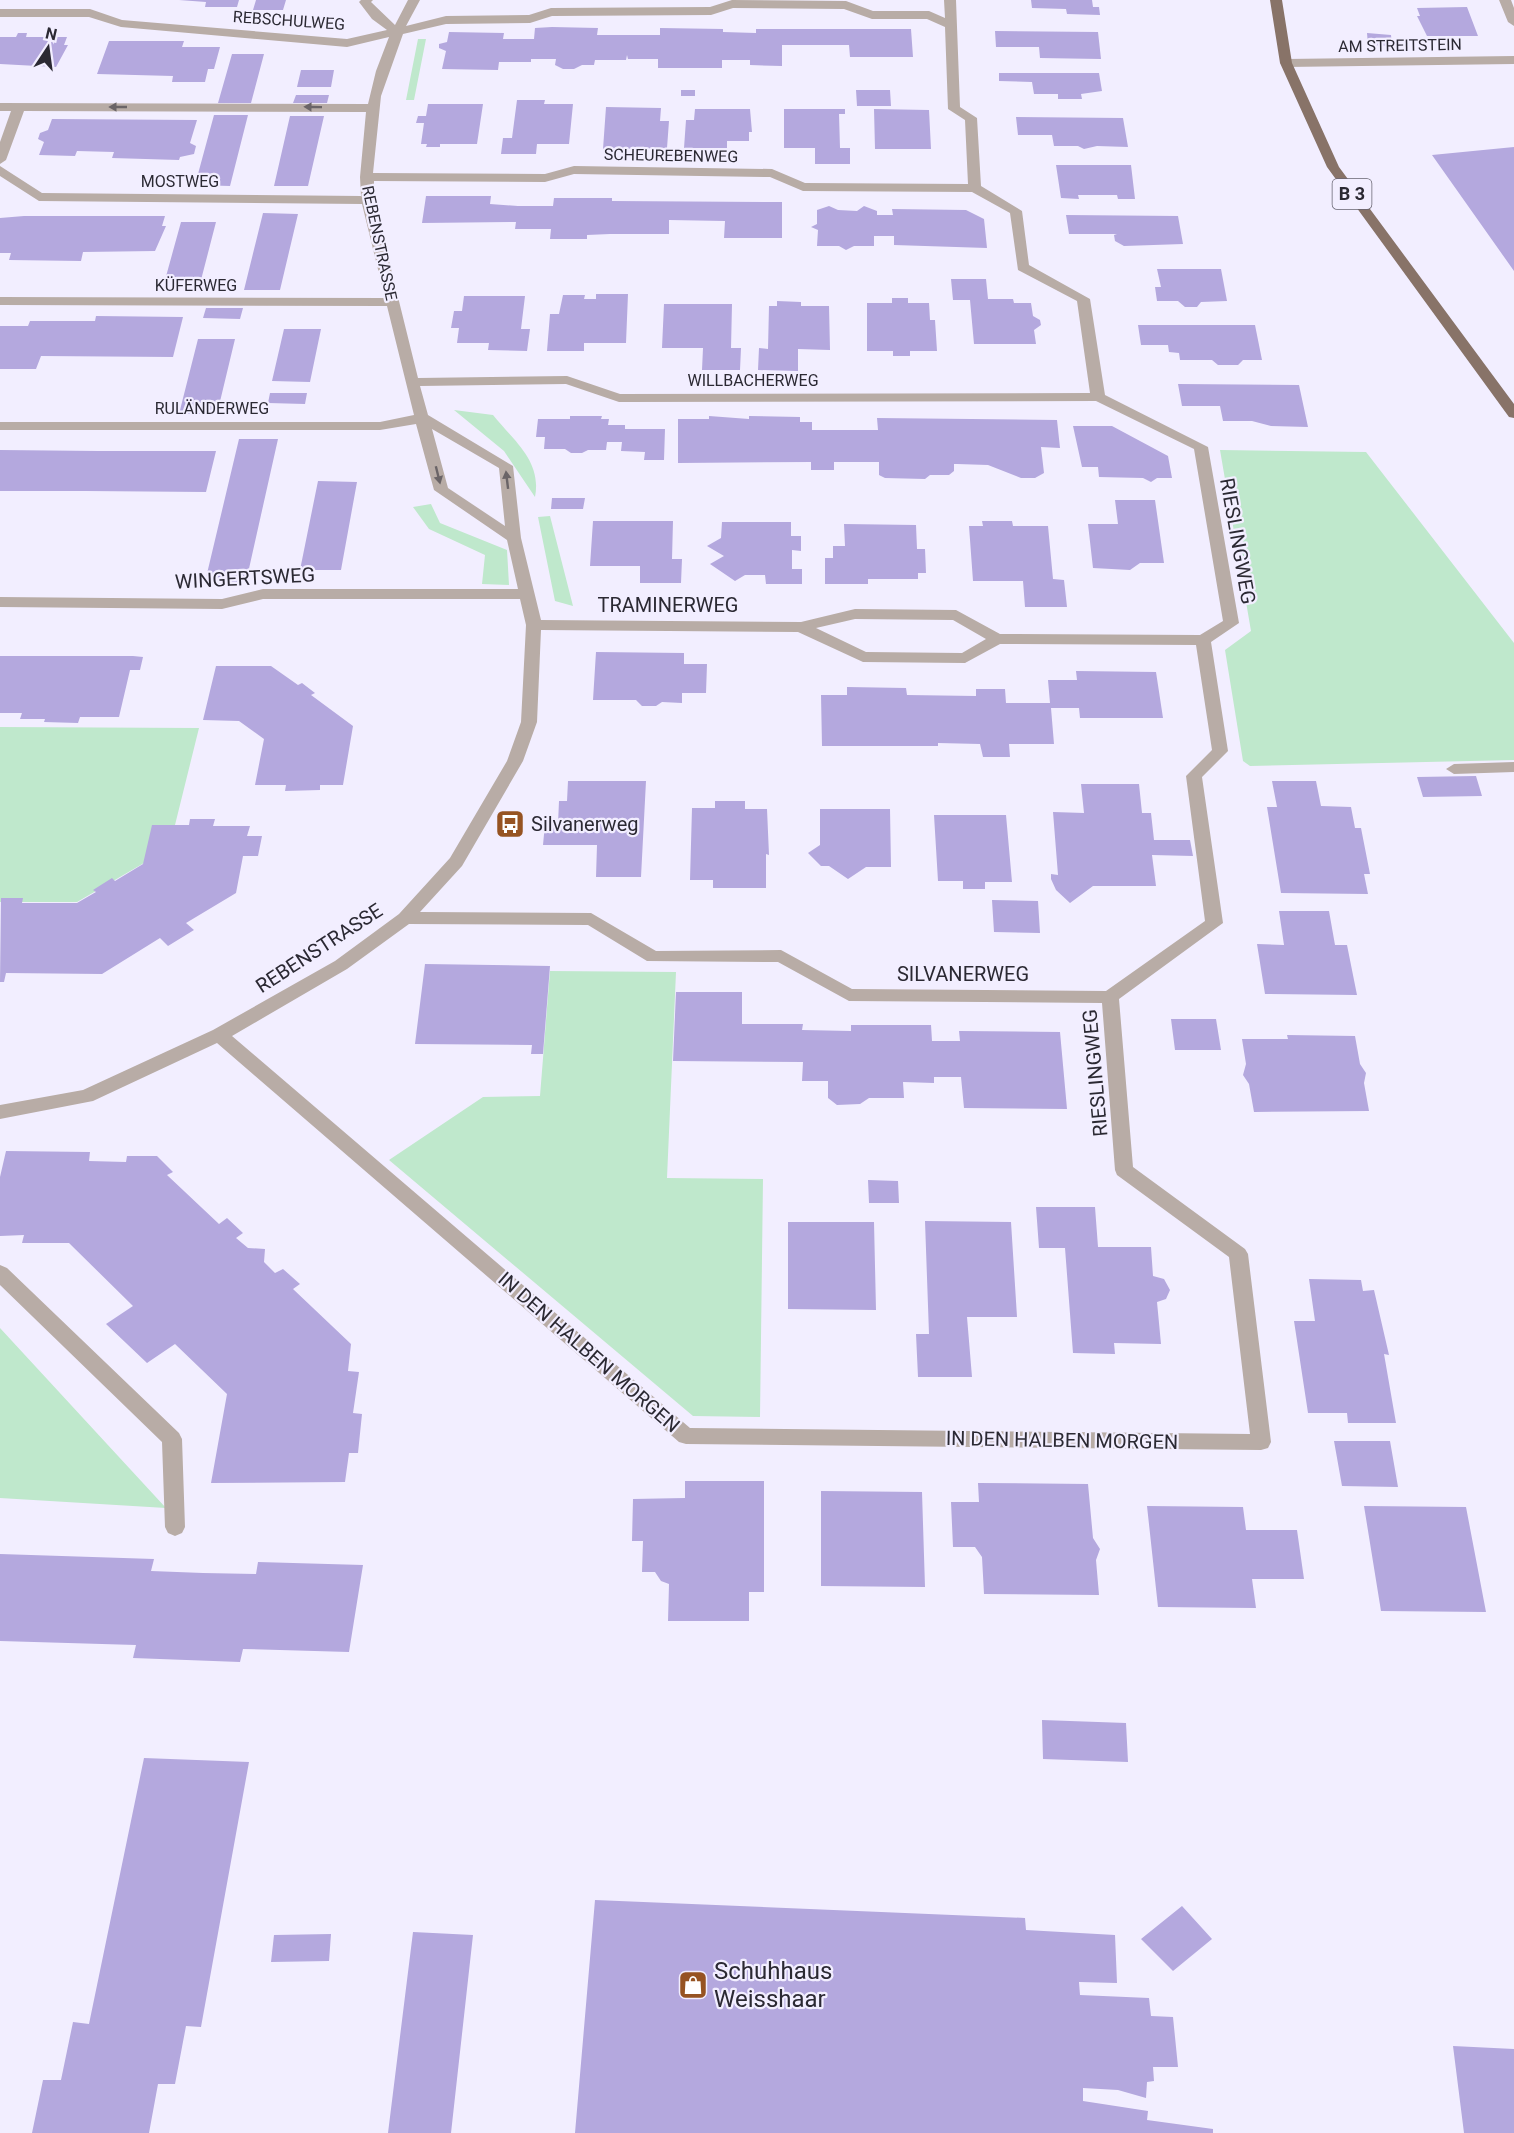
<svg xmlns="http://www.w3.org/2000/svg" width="1514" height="2133" viewBox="0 0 1514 2133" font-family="Roboto,sans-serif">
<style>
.green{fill:#bfe8cc}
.building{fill:#b4a8de}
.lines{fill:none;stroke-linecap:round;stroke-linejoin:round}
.minor{fill:#b8aca6;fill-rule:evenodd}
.major{fill:#887368;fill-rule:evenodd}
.oneway{fill:#6a6467}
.labels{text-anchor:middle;stroke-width:4.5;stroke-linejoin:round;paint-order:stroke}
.far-street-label{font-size:16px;fill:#2b2933;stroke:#f2eeff}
.shield{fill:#f2eeff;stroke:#676470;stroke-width:1.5}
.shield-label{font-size:18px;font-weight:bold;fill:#2b2933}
.street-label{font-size:20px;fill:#2b2933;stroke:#f2eeff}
.poi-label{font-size:20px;fill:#2b2933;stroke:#f2eeff;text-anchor:start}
.near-poi-label{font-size:24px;fill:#2b2933;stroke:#f2eeff;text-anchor:start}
</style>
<rect width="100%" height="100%" fill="#f2eeff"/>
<!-- green -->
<path class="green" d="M418,39h8l-12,61h-8z
M454,410l39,5c21,26 49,46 42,82l-31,-46z
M1220,450l146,2 148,191v117l-264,6 -7,-5 -18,-111 26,-19z
M431,504l9,19 67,27 2,35 -27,-1 3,-29 -56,-26 -16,-22z
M550,516l23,90 -18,-5 -17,-84z
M0,727l199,1 -24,97 -31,38 -67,39h-77z
M550,971l126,1 -9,206 96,1 -3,238 -67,-1 -304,-256 94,-63 57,-1z
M0,1328l166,180 -166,-10z"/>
<!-- building -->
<path class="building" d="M179,0h60l-2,7h-32l1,-5z
M256,0h30l-3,10h-30z
M1031,0h61l1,7h6l1,8 -33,-1 -1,-5 -34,-1z
M1467,7l11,29h-51l-10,-20h3l-3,-8z
M552,27l46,1 -1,7h63v-7l63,1v3l33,1v-4h155l2,28h-63l-1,-12h-67v21l-32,-1v-5h-28v8h-64v-9h-30l-1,-4 -1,5h-31l-1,5h-12l-8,4h-11l-8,-4 1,-6h-25v3h-32l-1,8 -56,-1 4,-18 -7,-3v-4l8,-2 2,-10 55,1 -1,6h31l1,-11z
M995,31l103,1 3,27 -61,-1 -1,-11h-43z
M18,33h9l-1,4h41l-3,8h4l-12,22 -56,-3v-27h16z
M1367,33l24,2 1,11 -24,-1z
M109,41h75l-2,6h38l-6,22h-6l-3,13h-33l1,-6 -76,-2z
M232,54h32l-13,49h-33z
M301,70h33l-3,17h-34z
M999,73h100l3,18 -21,3 1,5h-24v-5h-24l-2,-12 -33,-1z
M681,90h14v6h-14z
M856,90h34l1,16h-34z
M296,95h33l-2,8h-34z
M517,100h28l-1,4h29l-4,40h-32l-1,10h-35l2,-16h9z
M428,104h55l-6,40h-37v3h-14l1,-3h-6l3,-21h-8l2,-7h8z
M606,107l55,1 -1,13h9l-2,27 -64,1z
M695,109h55l2,23h-3v9h-22v7h-43l2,-28h8z
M784,109h61v5h-6l1,34h10v16h-35v-16h-31z
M874,109l55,1 2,39h-56z
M214,115h34l-18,71 -35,-1z
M290,116h34l-16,70h-34z
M1016,117l107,1 5,29 -31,-1 -13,3 -6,-3h-24l-2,-11h-34z
M52,119l145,1 -7,23 6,3 -2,8 -14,3 -1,3 -67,-2 2,-6 -37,-1 -2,5 -36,-1 5,-13 -6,-3 2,-6 8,-3z
M1514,147v124l-82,-116z
M1056,165h75l4,34h-17l-1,-4h-39l1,4 -18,-1z
M426,196h65l-1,8 28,2h35l1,-8h58v3l170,1v36h-58l1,-17 -56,-1v14h-59l-23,1v4h-37l1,-10h-36l1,-7 -94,1z
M829,206l9,4 19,1 7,-5 13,5v4h16l-1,-6 74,1 18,9 3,29 -93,-3v-9h-20v10h-20l-8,4 -7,-4h-22l1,-16 -7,-3 6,-3v-14z
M263,213l35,1 -18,76h-36z
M1066,215l112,1 5,28 -59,2 -9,-5 -1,-6 3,-1h-48z
M24,216h141l-3,10h4l-11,25 -72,1 -2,9 -72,-1 2,-7h-11v-35z
M181,222h35l-15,58h-36z
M1157,269h64l6,32 -26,1 -4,5h-12l-7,-6h-21l-2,-14h6z
M951,279h35l2,20h25l1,4h17l2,13 7,4 1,5 -7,5 2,14h-62l-4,-44h-17z
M596,294h32l-2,49h-42v8h-37l3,-37h9l4,-19h22l-1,4h12z
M464,296h61l-4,33h9l-3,22 -39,-1 1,-7h-32l2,-15h-8l3,-17h8z
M892,298h16v5h21l1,17h5l2,31h-27v5h-17v-5h-26v-48h25z
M777,301l24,1v4h28l1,44 -32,-1v22l-40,-1 1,-22 9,1 1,-43h8z
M664,304h68l-1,44h10l-1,22h-38l1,-22h-41z
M206,308h37l-3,11 -37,-1z
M96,316l87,1 -10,40 -132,-1 -5,13h-36v-43h28l2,-5h65z
M1138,325h117l7,35h-19l-5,5h-20l-6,-5h-32l-1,-7 -10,-1 -1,-7h-27z
M284,329h37l-11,53 -38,-1z
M198,339h37l-18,75h-38z
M1178,384l121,1 9,42 -37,-1 -19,-5h-29l-3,-15h-38z
M270,393h37l-2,11 -37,-1z
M570,416h32l-1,3h8l-1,6h17v4h40l-1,31h-20l1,-8 -24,-1 1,-9h-15l-1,8h-18l-6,3h-11l-6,-4h-21l1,-12h-9l2,-18h32z
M709,416l40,3v-3l51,1v5h12v8h66l-1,-12 180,2 3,28 -19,-1 3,26 -9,5h-14l-33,-13 -31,-1h-3v7l-5,4h-19l-5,4 -40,-1 -6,-3v-13h-45v8h-23v-8l-133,1v-44h31z
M1073,426h39l56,30 4,22h-15l-6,4 -8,-4 -44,-1 -1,-10h-16z
M239,439h39l-32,143h-41z
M0,450l98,1h118l-10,41 -120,-1h-86z
M318,481l39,1 -16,88h-41z
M552,498h33l-2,11h-32z
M1115,500h40l9,63h-24l-10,7 -37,-2 -5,-44h30z
M593,521h80l-1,38h10l-1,24h-41v-17h-50z
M982,521h30l1,5h35l5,53 11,1 3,27h-42l-2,-26h-50l-4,-55h14z
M722,522h69v14h10v15l-9,-1v19h10v15h-36l-1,-9h-20l-10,6 -25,-17 14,-8 -17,-10 14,-8z
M844,524l72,1 1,24h8l1,24h-8v6h-50v5h-43v-26h8v-12h12z
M596,652l88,1v11h23l-1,29h-24v10l-20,-1 -6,4h-14l-6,-6h-43z
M0,656h133l10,1 -3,13h-10l-11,47h-39l-2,6 -34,-1 1,-3h-25l2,-6h-22z
M216,666h55l27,19 4,-2 13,10 -4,2 42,31 -10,59h-23v5l-35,1 1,-6h-31l9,-46 -25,-18 -36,-1z
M1076,671l80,1 7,46h-83l-1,-10h-28l3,36h-45l1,13h-27l-3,-13 -42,-1v3h-116l-1,-51h26v-8l59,1 1,7 69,1v-7h29l1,14h44l-2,-23h29z
M1476,776l6,20 -59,1 -6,-20z
M568,781h78l-5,96h-45l1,-32h-54l2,-21h13l1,-23h8z
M1272,781h44l5,25 30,1 4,21h6l9,46h-6l4,20 -87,-1 -14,-86h10z
M1081,784h58l3,29h9l3,27h36l3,16 -41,-1 4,31h-63l-23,17 -14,-13 -5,-11v-5l7,1 -5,-63 31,1z
M715,801h30v8h22l2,46 -3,-1v34h-53v-8h-23l2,-72h23z
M820,809h70l1,58h-25l-18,12 -19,-13h-8l-13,-13 12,-8z
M934,815h72l6,67h-27v7h-22v-8h-25z
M190,819h25l-2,7h37l-3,10h15l-4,20h-15l-7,37 -50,30 8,7 -26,16 -8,-8 -58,36 -96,-1 -2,9h-4l1,-84h22l-1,5h55l19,-11 -3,-2 19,-12 3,3 28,-17 9,-39h37z
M992,900l46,1 2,32 -46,-1z
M1279,911h50l6,34h12l10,50 -92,-1 -8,-50 27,1z
M425,964l125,2 -7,88h-12l1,-9 -117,-1z
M676,992h66v32h61l-1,6 49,1v-6h80l1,16h28l-1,-10 101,1 7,77 -103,-1 -3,-31h-27v6l-31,-1 1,16h-35l-9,6 -23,1 -9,-7v-17h-26l1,-19 -130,-1z
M1171,1019h45l5,31h-46z
M1287,1035l68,1 5,28 6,9 -2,10 5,28 -115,1 -5,-28 -6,-9 3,-11 -4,-25h46z
M6,1151l84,1 -1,9 37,1 1,-6h30l16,16 -6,3 52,49 8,-6 16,15 -7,5 12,10 17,1 -1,13 11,11 8,-4 17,15 -7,5 58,55 -3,27 11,1 -6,41 9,1 -4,39h-9l-4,29 -134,1 16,-89 -52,-50 -28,19 -41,-39 27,-18 -64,-63h-47l2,-8 -24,1v-59z
M868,1180l30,1 1,22h-30z
M1036,1207h59l3,40h53l2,29 11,3 6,11 -4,9 -9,3 4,42 -47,-1 1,11 -42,-1 -8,-105h-26z
M925,1221l86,1 6,95h-50l5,60h-54l-2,-43h13z
M788,1222h86l2,88 -88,-1z
M1309,1279l52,1 2,11 11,-1 15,65 -5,-1 12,69h-48l-1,-10h-39l-14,-92h21z
M1334,1441h56l8,46 -56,-1z
M685,1481h79v111h-15v29h-81l1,-37 -8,-3 -6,-9h-13l1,-31h-11l1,-42 52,-1z
M978,1483l110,1 5,54 7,11 -4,11 3,35 -115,-1 -2,-37 -7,-10h-22l-2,-45h28z
M821,1491l101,1 3,95 -104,-1z
M1147,1506l96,1 3,23h51l7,49h-52l4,29 -98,-1z
M1364,1506l102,1 20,105 -105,-1z
M0,1554l154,5 -3,12 52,2 53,1 2,-12 105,3 -14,87 -106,-3 -3,13 -107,-4 3,-13 -136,-4z
M1042,1720l84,3 2,39 -85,-3z
M144,1758l105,4 -48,265 -15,-1 -11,58h-17l-9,49h-117l11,-53h18l12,-58 16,2z
M595,1900l430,18 1,12 89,5 2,48 -38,-1 1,13 69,3 2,18 22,1 5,50h-25l1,14 -7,1 -1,16 -28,-8 -35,-2v13l65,10 -1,9 66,9v4h-638z
M1182,1906l30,33 -39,32 -32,-32z
M413,1932l60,3 -22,198h-63z
M331,1934l-2,27 -58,1 3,-27z
M1453,2046l61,3v84h-50z"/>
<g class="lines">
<!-- minor -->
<path class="minor" d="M361,0h12l-2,2 24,23 13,-25h12l-14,26 40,-10 83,-1 22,-7 159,-1 22,-7 114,1 27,10h56l16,7 -1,-18h12l4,107 17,11 4,68 41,25 7,54 61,34 15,96 103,52 31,176 -28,19 17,109 -26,26 21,146 -104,76 14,168 112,82 3,5 23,188 -3,6 -7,2 -575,-6 -7,-2 -462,-399 -124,58 -93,18v-14l83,-15 130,-60 122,-69 64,-47 51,-56 57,-97 14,-39 5,-97 -6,-26h-257l-41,10 -222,-2v-10l222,2 41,-10h255l-11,-49 -73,-50 -18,-66 -36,6h-380v-8h380l34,-7 -27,-109 -387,-1v-8l385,1 -23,-94 -323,-3 -39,-25v-10l42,27 319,3 -1,-19 6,-65 -342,-1 -18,49 -6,4v-22l11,-31h-11v-8l368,1 8,-33 13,-34 -42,10 -226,-20 -32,-10h-89v-8h90l32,11 225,19 40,-9 -15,-11 -13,-17zM733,8l111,1 28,10h55l18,8 3,82 17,11 3,64 -163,-1 -33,-14 -198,-3 -29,8 -172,-1 8,-77 22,-62 43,-10 84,-1 22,-7 159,-1zM574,174l196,3 33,14 169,1 38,21 8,57 59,31 13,92 -470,1 -53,-18 -149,2 -44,-178v-19l171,1zM566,384l53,18 477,-1 98,48 29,172 -23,14 -200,-1 -44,-24 -101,-1 -54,13 -260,-2 -20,-82 -8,-72 -85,-51 -8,-29zM432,429l67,39 6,58 -57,-38zM855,619l98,1 33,19 -24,14 -96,-1 -50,-24zM541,630l257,2 65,30 102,1 35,-19 196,1 16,105 -26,26 19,145 -99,70 -254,-2 -71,-39 -125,1 -65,-38 -171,-1 42,-46 61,-105 14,-39zM409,924l179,1 59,36 131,1 71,39 253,2 13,167 2,5 112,82 21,177 -560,-6 -458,-392 115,-67z
M1499,0h12l3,8v18l-6,-4z
M1514,56v8l-228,3 -6,-4 6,-4z
M1514,762v10l-60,2 -8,-5 8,-5z
M0,1265l7,3 172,165 3,6 3,88 -3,6 -7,3 -7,-3 -3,-6 -3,-85 -162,-157z"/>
<!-- major -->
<path class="major" d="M1270,0h12l10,63 47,104 175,237v14l-5,-1 -182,-250 -47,-104z"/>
</g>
<!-- one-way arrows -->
<defs><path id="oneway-solid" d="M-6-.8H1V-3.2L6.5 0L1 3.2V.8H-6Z" transform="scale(1.5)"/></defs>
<g class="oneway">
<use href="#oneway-solid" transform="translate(118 107) rotate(-180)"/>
<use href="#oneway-solid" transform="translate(313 107) rotate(-179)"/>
<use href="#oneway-solid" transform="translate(438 475) rotate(76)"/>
<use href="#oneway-solid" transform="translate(507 480) rotate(-97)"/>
</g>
<!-- icons -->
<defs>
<g id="bus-square" transform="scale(1.5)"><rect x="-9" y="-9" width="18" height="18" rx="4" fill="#965322" stroke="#f2eeff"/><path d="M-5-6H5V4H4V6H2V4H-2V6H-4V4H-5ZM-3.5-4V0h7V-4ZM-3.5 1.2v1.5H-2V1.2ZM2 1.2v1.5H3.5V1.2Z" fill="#fff"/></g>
<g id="shop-square" transform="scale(1.5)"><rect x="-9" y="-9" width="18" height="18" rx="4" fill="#965322" stroke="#f2eeff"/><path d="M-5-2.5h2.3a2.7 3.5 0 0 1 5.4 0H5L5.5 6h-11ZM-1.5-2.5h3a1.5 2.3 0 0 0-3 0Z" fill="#fff"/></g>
</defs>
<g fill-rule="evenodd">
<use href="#bus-square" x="510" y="824"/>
<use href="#shop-square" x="693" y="1985"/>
</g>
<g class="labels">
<!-- far-street labels -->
<g class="far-street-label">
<text transform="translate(289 20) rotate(4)" y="6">REBSCHULWEG</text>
<text transform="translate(1400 45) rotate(-1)" y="6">AM STREITSTEIN</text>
<text transform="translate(671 155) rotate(1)" y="6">SCHEUREBENWEG</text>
<text x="180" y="187">MOSTWEG</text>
<text transform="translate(380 243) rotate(78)" y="6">REBENSTRASSE</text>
<text x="196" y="291">KÜFERWEG</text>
<text x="753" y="386">WILLBACHERWEG</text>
<text x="212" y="414">RULÄNDERWEG</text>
</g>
<!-- shield labels -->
<rect class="shield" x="1332.5" y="179" width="39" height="30" rx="4.5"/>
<g class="shield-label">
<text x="1352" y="200">B 3</text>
</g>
<!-- street labels -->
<g class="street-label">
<text transform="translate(1238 541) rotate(80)" y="7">RIESLINGWEG</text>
<text transform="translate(245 578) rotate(-3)" y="7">WINGERTSWEG</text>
<text x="668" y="612">TRAMINERWEG</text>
<text transform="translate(319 948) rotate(-33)" y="7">REBENSTRASSE</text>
<text x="963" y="981">SILVANERWEG</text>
<text transform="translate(1095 1073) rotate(-95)" y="7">RIESLINGWEG</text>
<text transform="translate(589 1352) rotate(41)" y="7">IN DEN HALBEN MORGEN</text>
<text transform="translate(1062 1440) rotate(1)" y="7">IN DEN HALBEN MORGEN</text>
</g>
<!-- poi labels -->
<g class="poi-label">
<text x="531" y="831">Silvanerweg</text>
</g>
<!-- near-poi labels -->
<g class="near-poi-label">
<text x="714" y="1979">Schuhhaus<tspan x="714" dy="28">Weisshaar</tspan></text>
</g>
</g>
<!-- north arrow -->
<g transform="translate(48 48) rotate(13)" stroke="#f2eeff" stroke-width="4.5" paint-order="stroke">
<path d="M0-4.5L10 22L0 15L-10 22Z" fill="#2b2933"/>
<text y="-9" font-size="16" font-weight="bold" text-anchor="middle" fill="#2b2933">N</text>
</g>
</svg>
